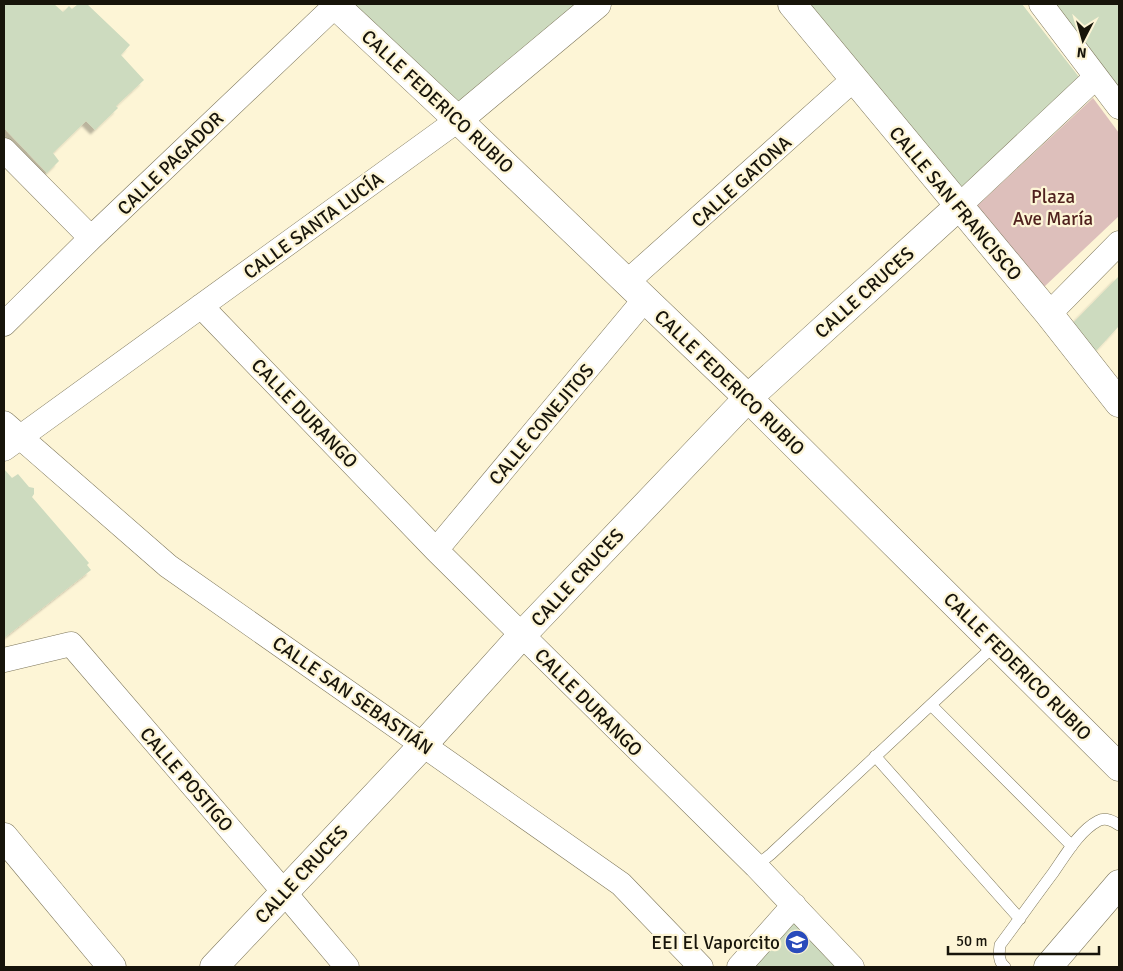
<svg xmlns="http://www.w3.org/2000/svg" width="1123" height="971" viewBox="0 0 1123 971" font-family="Signika,sans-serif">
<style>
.green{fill:#ddbfbb}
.building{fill:#cddbbf;filter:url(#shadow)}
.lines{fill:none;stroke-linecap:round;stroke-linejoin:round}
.service-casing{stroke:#7d765b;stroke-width:12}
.minor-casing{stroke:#7d765b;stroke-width:25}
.tertiary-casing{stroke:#7d765b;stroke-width:29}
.service{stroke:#fff;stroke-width:11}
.minor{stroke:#fff;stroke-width:24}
.tertiary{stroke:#fff;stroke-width:28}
.labels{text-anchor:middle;stroke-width:4.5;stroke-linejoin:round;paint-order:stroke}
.street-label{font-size:19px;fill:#17140a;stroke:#fdf5d6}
.park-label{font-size:19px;fill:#50211e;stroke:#fdf5d6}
.poi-label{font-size:19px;fill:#17140a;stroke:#fdf5d6;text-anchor:end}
</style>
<defs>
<filter id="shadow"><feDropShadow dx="-4.5" dy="4.5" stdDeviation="1" flood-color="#0004"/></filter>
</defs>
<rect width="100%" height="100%" fill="#fdf5d6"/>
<!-- green -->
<path class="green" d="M1093,98l26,35v83l-75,71 -68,-80z"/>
<!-- building -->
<path class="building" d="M4,4h50l9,8 6,-6 3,3 6,-5h9l43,41 -9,10 23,25 -28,26 2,2 -23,22 -9,-9 -33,32 6,8 -12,12 -43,-45z
M349,4h236l-128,107z
M807,4h215l57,73 -119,115z
M1060,4h59v85l-63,-83z
M1119,276v50l-24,26 -25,-26z
M4,469l8,9 6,-4 11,13 5,1v6l-2,3 57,66 -2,2 4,5 -87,68z
M797,917l46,50h-91z"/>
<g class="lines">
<!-- service casing -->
<g class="service-casing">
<path id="service" d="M931,705l141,141
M875,756l145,163
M756,866l15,-12 225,-210
M1005,967c-7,-5 -6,-14 -5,-22 18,-24 35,-48 53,-72 12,-17 26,-42 45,-52 8,-4 15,0 21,4"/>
</g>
<!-- minor casing -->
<g class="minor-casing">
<path id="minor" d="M1041,4l78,103
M4,150l87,88
M959,206l137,-129
M627,282l227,-203
M201,306l235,244 320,316 96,101
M1049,314l70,-71
M4,324l87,-86 246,-234
M4,423l164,143 453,318 80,83
M4,449l454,-329
M436,550l209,-251
M4,660l67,-16 213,248 63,75
M739,967l55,-62"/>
</g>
<!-- tertiary casing -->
<g class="tertiary-casing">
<path id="tertiary" d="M334,4l124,116 290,278 371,369
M792,4l257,310 70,89
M458,120l139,-116
M4,837l108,130
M214,967l209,-222 99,-110 226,-237 211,-192
M1048,967l71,-83"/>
</g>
<!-- service -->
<use href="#service" class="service"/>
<!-- minor -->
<use href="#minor" class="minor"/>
<!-- tertiary -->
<use href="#tertiary" class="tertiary"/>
</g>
<!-- icons -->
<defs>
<g id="school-disc" transform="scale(1.25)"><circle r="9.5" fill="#294bbb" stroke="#fdf5d6"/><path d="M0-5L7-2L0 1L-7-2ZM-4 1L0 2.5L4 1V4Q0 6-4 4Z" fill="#fff"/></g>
</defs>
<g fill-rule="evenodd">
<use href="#school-disc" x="797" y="942"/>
</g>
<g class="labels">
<!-- street labels -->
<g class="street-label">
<text transform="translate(438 101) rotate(43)" y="7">CALLE FEDERICO RUBIO</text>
<text transform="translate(170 163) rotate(-44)" y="7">CALLE PAGADOR</text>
<text transform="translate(741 181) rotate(-42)" y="7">CALLE GATONA</text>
<text transform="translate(956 203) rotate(50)" y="7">CALLE SAN FRANCISCO</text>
<text transform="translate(313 225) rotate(-36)" y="7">CALLE SANTA LUCÍA</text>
<text transform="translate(864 292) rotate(-42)" y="7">CALLE CRUCES</text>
<text transform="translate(730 382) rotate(44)" y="7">CALLE FEDERICO RUBIO</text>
<text transform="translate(305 413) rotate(46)" y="7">CALLE DURANGO</text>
<text transform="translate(541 424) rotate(-50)" y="7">CALLE CONEJITOS</text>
<text transform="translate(577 577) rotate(-47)" y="7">CALLE CRUCES</text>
<text transform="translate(1018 666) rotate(45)" y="7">CALLE FEDERICO RUBIO</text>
<text transform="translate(353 695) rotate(35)" y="7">CALLE SAN SEBASTIÁN</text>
<text transform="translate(589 702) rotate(45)" y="7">CALLE DURANGO</text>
<text transform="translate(187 779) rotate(49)" y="7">CALLE POSTIGO</text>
<text transform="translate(301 874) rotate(-47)" y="7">CALLE CRUCES</text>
</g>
<!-- park labels -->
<g class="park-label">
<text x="1053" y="203">Plaza<tspan x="1053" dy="22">Ave María</tspan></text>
</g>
<!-- poi labels -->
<g class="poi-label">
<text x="780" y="949">EEI El Vaporcito</text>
</g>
</g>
<!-- border -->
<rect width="1123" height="971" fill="none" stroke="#17140a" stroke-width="10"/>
<!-- north arrow -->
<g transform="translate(1083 40) rotate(186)" stroke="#fdf5d6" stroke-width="4" paint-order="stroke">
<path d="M0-4L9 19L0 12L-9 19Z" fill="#17140a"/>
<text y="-8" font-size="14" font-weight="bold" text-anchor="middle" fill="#17140a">N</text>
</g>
<!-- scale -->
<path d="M948 946v8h151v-8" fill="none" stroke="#17140a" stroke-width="2.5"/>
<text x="956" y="946" font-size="15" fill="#17140a" stroke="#fdf5d6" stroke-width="4" paint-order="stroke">50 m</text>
</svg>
